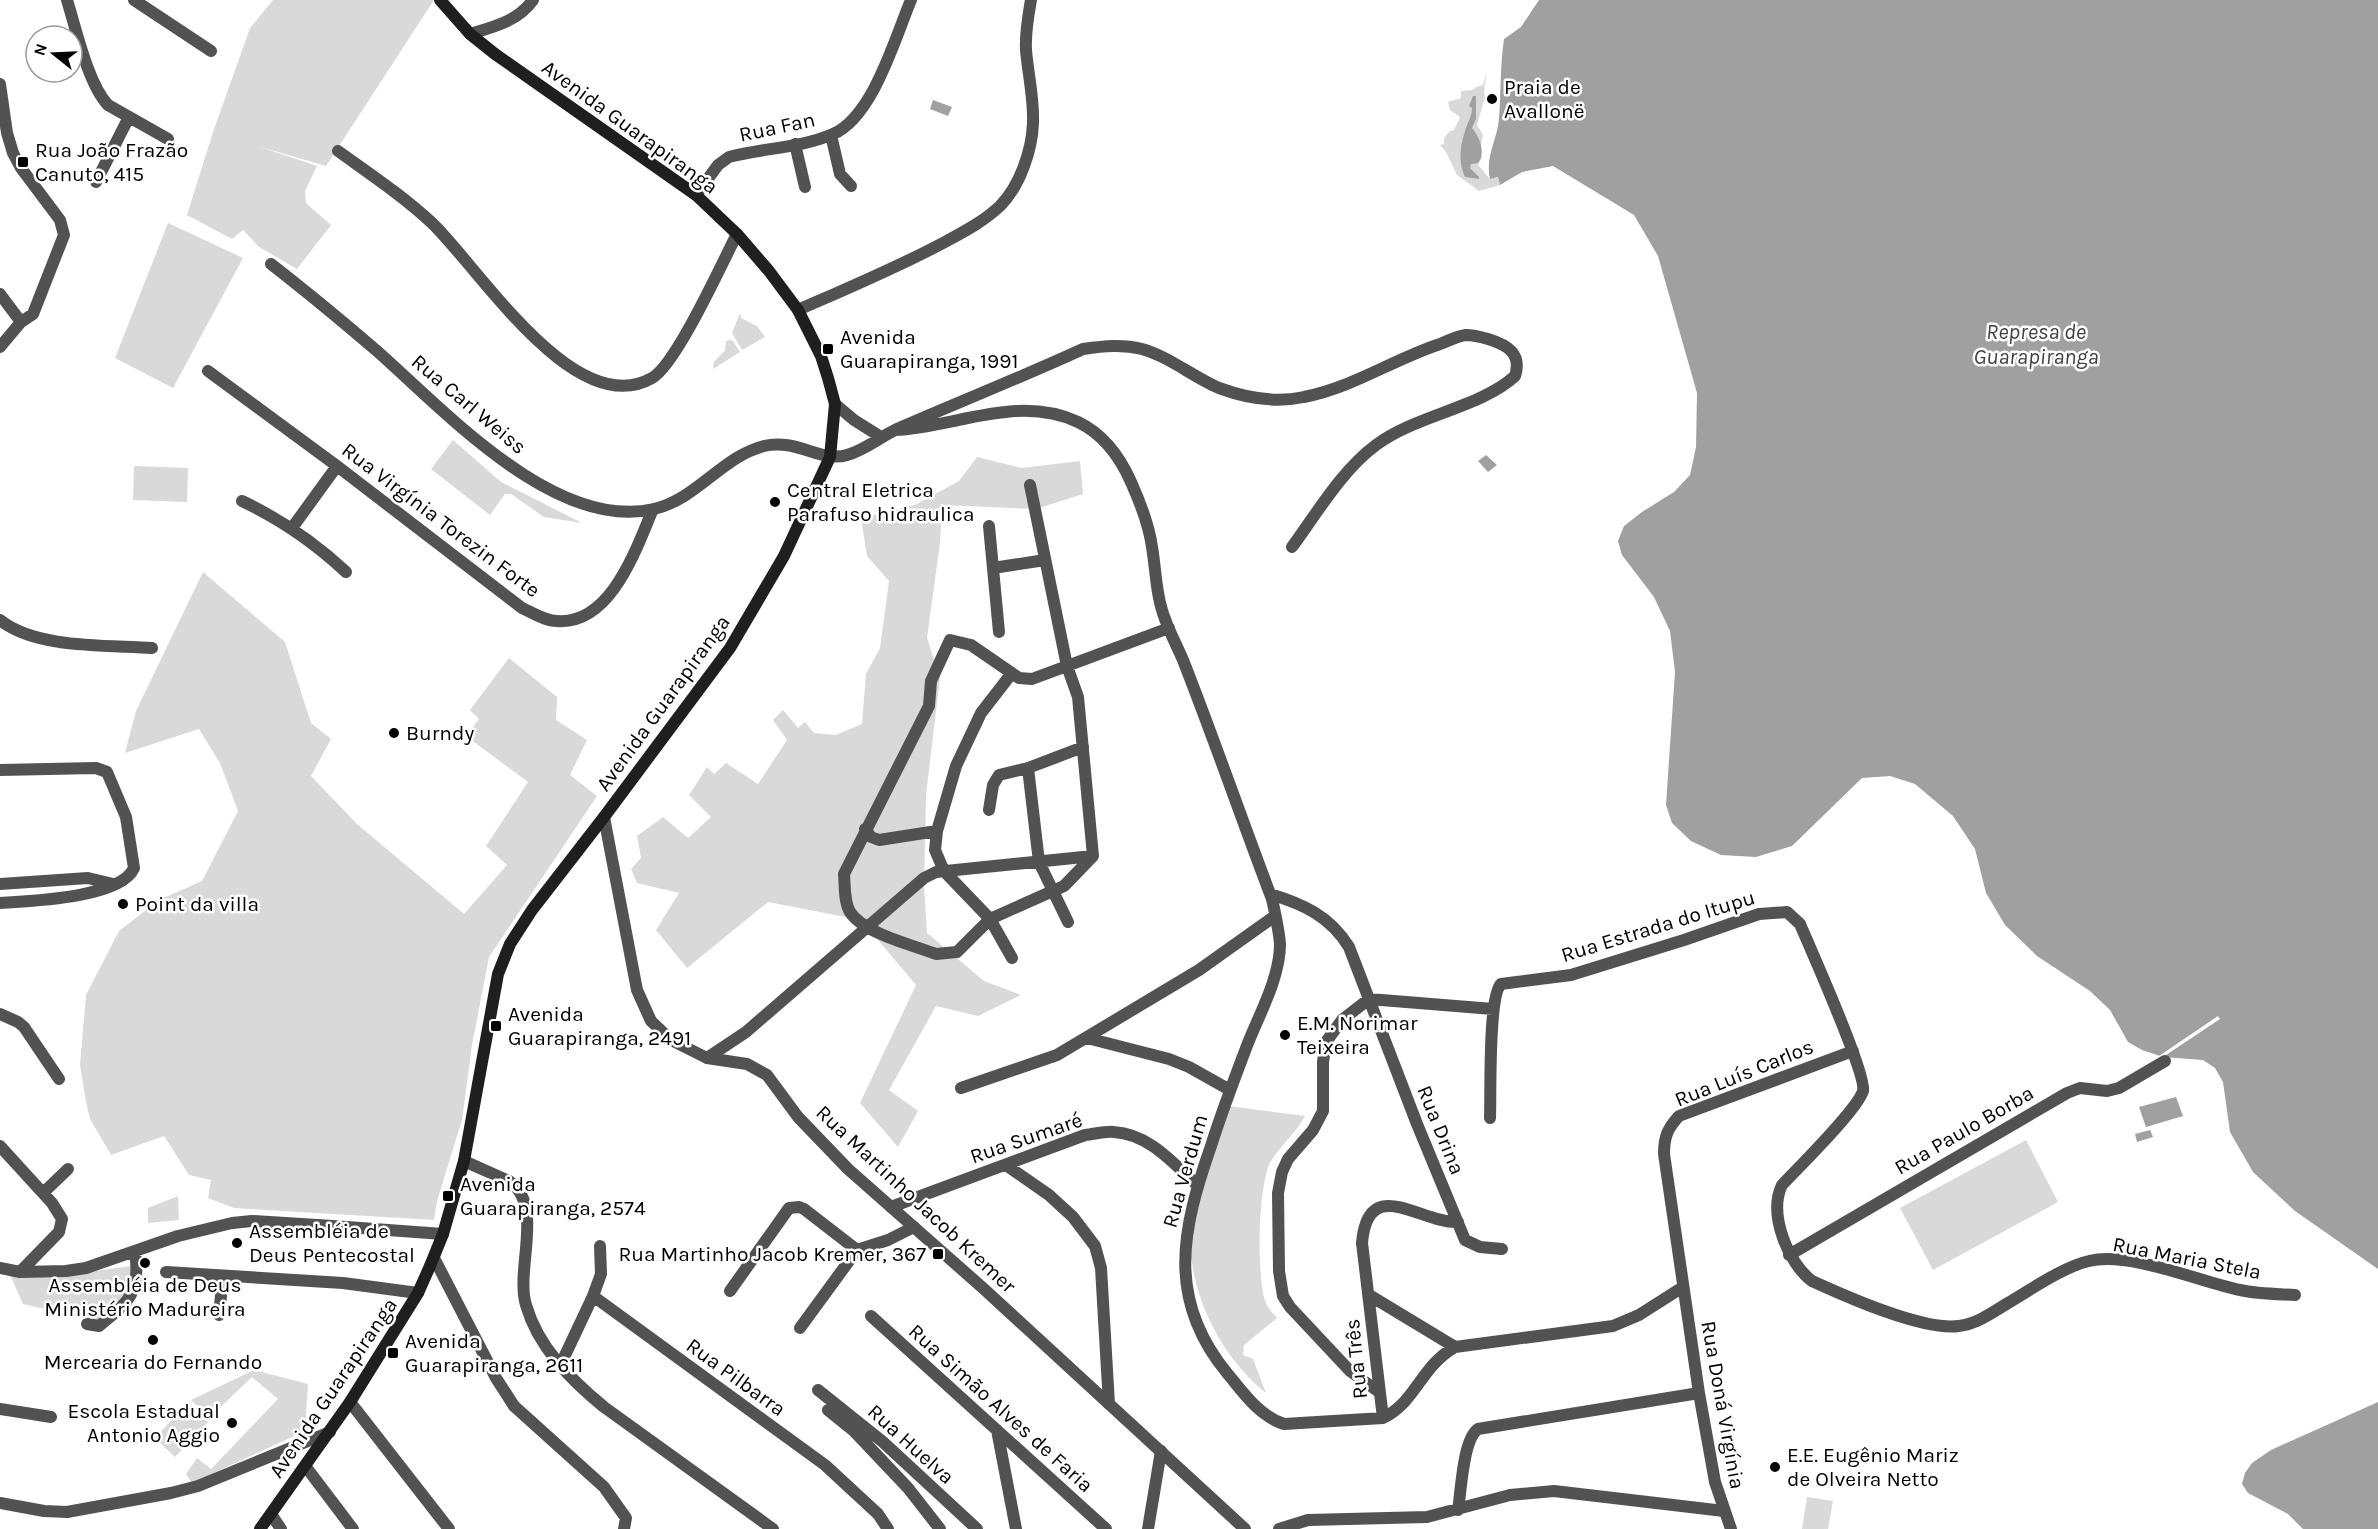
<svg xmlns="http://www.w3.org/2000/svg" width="2378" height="1529" viewBox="0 0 2378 1529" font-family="Karla,sans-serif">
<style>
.green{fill:#d9d9d9}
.water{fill:#a0a0a0}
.pier{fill:#fff}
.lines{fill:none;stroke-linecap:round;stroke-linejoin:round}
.minor{stroke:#525252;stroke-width:12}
.tertiary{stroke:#525252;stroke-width:12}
.secondary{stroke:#1f1f1f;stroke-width:12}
.poi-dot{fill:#000;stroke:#fff;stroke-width:2}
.labels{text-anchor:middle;stroke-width:5;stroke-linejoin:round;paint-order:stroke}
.poi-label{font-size:21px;fill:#000;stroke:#fff;text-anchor:start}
.street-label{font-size:21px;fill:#000;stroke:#fff}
.water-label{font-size:22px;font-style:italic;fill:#414141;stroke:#fff}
</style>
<rect width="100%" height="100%" fill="#fff"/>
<!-- green -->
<path class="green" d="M273,0h161l-108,166 -69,-20 60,20 -12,25 1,12 25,22 -34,44 -38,-22 -16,-17 -11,9 -45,-24 26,-83 37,-104z
M1487,72l-3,19 1,6 -8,28 6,10 -3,14 2,9 -4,7 12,14 8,-2 2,8 -21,6 -22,-16 -11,-23 -6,-7 4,-1v-6l6,-7 4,-1 6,-13 -10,-7 -2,-8 13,-4v-7l12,-1 3,-3 7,-2z
M168,223l75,35 -70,130 -58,-30z
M740,313l1,5 16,8 8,11 -23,13 -10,-17z
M730,340l3,1 7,11 -27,17 1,-7 11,-12 1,-9z
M453,440l48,42 81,41 -38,-6 -33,-23h-6l-15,21 -59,-46z
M977,457l45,11 58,-7 3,33 -47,15 -94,-4 -2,38 -13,95 13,40 -14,117 -2,92 3,46 57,48 37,14 -43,21 -42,-10 -47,84 29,21 -20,36 -38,-44 56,-118 -55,-65 -93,-18 -81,66 -31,-38 23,-37 -42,-10 -6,-14 10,-11 -4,-22 26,-19 25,21 23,-21 -22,-22 18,-28 7,7 12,-11 32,21 29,-44 -14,-20 10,-10 15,18 7,-6 9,11 22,2 26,-11 4,-50 14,-26 9,-67 -22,-25 -6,-38 54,-13 44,-24z
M134,466l54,2 -1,34 -54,-2z
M203,572l82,70 26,81 20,16 -20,37 46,48 107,90 43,-49 -21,-19 42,-64 -62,-46 13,-17 -9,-9 39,-52 48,39 -1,23 31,20 -17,35 27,21 -108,161 -17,88 -10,75 -25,81 -3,19 -200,-12 -26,-10 3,-18 -22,-5 -25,-39 -53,19 -21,-36 -4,-17 -6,-37 6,-70 33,-64 40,-31 43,-19 36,-70 -18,-48 -21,-34 -74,24 11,-42z
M1228,1106l77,10c-10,18 -24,29 -34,45 -13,20 -15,121 -5,142 2,6 8,11 11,15l-33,27 -1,10 10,4 13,34c-48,-38 -84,-112 -74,-174 1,-11 7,-24 11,-35 8,-26 17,-52 25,-78z
M2026,1140l32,62 -125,68 -33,-62z
M178,1196l1,24 -31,3v-15z
M131,1266c3,29 -15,39 -35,55l-73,-17 -13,-29h56z
M254,1370l54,14 -3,47 -113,52 -6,-9 11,-16 14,11 67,-70 -26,-22 -43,41 -18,-18z
M187,1403l21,19 -33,35 -20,-19z
M1807,1497l26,4 -5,28h-26z"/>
<!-- water -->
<path class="water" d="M1539,0h839v1269l-83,-58 -42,-39 -23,-40 -7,-50 -8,-14 -12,-8 -40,-3 -21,-7 -14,-8 -18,-32 -20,-19 -53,-35 -32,-31 -19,-32 -11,-44 -22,-33 -38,-32 -25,-8 -28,2 -70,68 -36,11 -35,-2 -30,-14 -19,-18 -6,-18 9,-133 -5,-41 -16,-34 -32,-42 -4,-14 6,-15 18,-14 32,-20 16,-17 6,-28 1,-54 -39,-137 -24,-41 -81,-49 -31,6 -22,13 -2,-8 -8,2c-5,-22 7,-39 9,-60 2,-26 1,-53 5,-80l17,-12z
M1473,96h3v23l-4,9c8,10 14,24 6,35l-7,1 -1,4 9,9v2l-14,-2c-7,-15 -5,-30 0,-46 2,-8 7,-14 7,-23l-3,-2z
M933,100l19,7 -4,9 -18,-7z
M1486,455l11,10 -9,7 -10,-11z
M2176,1097l7,19 -37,11 -7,-20z
M2150,1130l3,7 -16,5 -2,-8z
M2378,1402v127h-75l-15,-15 -40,-21 -6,-9 3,-11 7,-10 19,-13z"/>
<!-- pier -->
<path class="pier" d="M2218,1016l2,3 -57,38 -4,-1z"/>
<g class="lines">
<!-- minor -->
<path class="minor" d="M67,0c9,29 21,84 41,105l60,34
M134,0l77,51
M470,34c24,-7 48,-13 63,-34
M0,84l7,49 6,20 8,15 39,52 4,15 -31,79 -12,8 -21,25
M831,135l9,39 11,12
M795,144l10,43
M338,151c32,23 65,45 94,72 47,45 143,199 220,155 24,-13 70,-115 85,-144
M96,182l33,-65
M696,195l22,-30 11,-8c34,-9 72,-9 104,-23 40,-17 62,-96 78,-134
M271,264c36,28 71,57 106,87 67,59 178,181 277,158 43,-10 69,-53 110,-63 32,-8 58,17 83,9 18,-5 33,-18 50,-26 62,-27 125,-52 186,-80 21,-3 39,-5 59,0 28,8 51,28 77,39 27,10 57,15 85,9 48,-9 90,-38 136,-53 8,-3 17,-8 26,-9 7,0 15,2 22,4 20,6 34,15 27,37 -35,32 -99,39 -139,69 -34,25 -59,68 -84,102
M0,294l21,28
M798,310c48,-21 98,-42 145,-67 20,-11 40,-21 57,-37 20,-20 32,-56 33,-83 1,-25 -5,-49 -7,-73 -1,-17 2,-33 5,-50
M208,371l129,95 185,142c11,5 23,13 35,13 54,4 79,-72 96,-112
M835,404l19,16 27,17
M895,430c61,-3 123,-36 183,-8 25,12 42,35 53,60 9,20 18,43 21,65 4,24 4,49 13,72 5,14 12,27 18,41 31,79 59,160 89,239 3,14 7,31 8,45 0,33 -20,69 -32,99 -13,34 -26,68 -37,103 -29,83 -45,153 16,227 16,19 32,43 57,51l99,-6c34,-17 37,-51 72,-71l158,-21 26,-11 44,-28
M242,501c38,18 73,42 104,71
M989,526l10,106
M292,528l45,-62
M993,568l52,-8
M0,620c36,29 107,25 152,28
M1028,768l11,94 29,60
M0,770l96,-2 11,4 19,45 8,51c-13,30 -104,33 -134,35
M989,810l4,-25 6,-10 29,-7 55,-21
M865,829l6,8 8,3 58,-9 -2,19 9,21 46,48 22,39
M937,831l19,-65 25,-53 31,-40
M1093,856l-29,30 -74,33 -33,33 -21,2c-23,-9 -73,-21 -86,-42 -6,-10 -5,-26 -6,-38l85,-168 2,-25 19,-41 21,5 48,33 13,1 137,-51
M0,884l88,-6 25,6
M1270,894c33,10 60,22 79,53l68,177 48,116 15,7 22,2
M1369,999l-27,21 -16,22 -3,20v49l-10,19 -25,29 -6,13 -4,21 1,78 4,25 7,11 60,64 29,21
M1369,999l124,10
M0,1014l18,8 6,5 35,52
M1087,1038l82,21 20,8 41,23
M707,1058l39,-26 178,-154 12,-6 157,-16 -15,-159 -11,-31 -37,-181
M961,1088l96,-33 142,-85 76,-54
M1490,1118c1,-23 -2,-121 11,-134l70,-9 113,-35 75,-26 28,-2 13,12c10,24 67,151 63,167 -6,19 -64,76 -81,94 -14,29 6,78 30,96 35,16 111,50 147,45 18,-2 34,-14 49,-23 22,-13 57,-37 81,-42 41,-10 111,21 151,29 18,4 37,4 55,5
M0,1146l52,57 10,16 -3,13 -39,40
M464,1161l45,20c36,24 6,88 17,124 12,42 45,75 78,102l169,122
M1006,1165l43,30 24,22 22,29 6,22 8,136
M43,1193l25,-24
M891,1207l194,-72c10,-1 20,-4 29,-3 35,2 59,31 83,53
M600,1246l1,28 -8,22 232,169 53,49 10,15
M1789,1255l278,-162 13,-5 27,3 12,-3 46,-27
M434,1258l62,120 18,28 90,81 22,31 -2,11
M0,1268l20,4 46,-1 20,-3 92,-32 54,-13 20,-2 81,5 110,8
M166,1272l177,11 75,10
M730,1291l59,-83 10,-1 5,2 53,41
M1369,1295l86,52
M219,1315l4,-39
M871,1316l235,213
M87,1324l12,2c31,-25 42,-34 36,-75
M800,1328l57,-78 31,-10 26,-13
M560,1366l33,-70
M818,1390l65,52 94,87
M350,1402l99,127
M0,1409l51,8
M828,1410l26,21 54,57 32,41
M1383,1418l-21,-175c6,-70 59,-19 96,-21
M997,1430l19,99
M306,1467l47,62
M0,1503l44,8 23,1 104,-19 27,-7 132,-54
M1458,1510c3,-18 5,-71 20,-81l221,-36
M271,1514l10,15
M1148,1529l13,-78
M1279,1529l29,-9 119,-3 83,-22 44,-4 170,20
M1731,1529l-16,-47 -16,-89 -35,-239c0,-18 4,-26 15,-38l174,-65"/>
<!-- tertiary -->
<path class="tertiary" d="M604,817l33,173 14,31 20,19 36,18 40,6 20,11 31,42 50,52 136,120 261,240"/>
<!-- secondary -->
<path class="secondary" d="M260,1529l90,-127 68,-109 12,-27 13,-32 21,-73 34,-187 12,-30 22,-34 72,-93 126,-169 54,-92 46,-99 5,-53 -7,-26 -7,-22 -23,-46 -29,-39 -32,-37 -41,-39 -201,-141 -25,-20 -30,-34"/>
</g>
<!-- markers -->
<g class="poi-dot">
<circle cx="1492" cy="99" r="6"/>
<rect x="17" y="156" width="12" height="12" rx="3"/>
<rect x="822" y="343" width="12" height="12" rx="3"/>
<circle cx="775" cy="502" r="6"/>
<circle cx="394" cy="733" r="6"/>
<circle cx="123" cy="904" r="6"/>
<rect x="490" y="1020" width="12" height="12" rx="3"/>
<circle cx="1285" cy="1035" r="6"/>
<rect x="442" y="1190" width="12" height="12" rx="3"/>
<circle cx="237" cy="1243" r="6"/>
<rect x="932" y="1248" width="12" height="12" rx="3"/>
<circle cx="145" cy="1263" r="6"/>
<circle cx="153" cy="1340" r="6"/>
<rect x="387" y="1347" width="12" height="12" rx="3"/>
<circle cx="232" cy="1423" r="6"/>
<circle cx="1775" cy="1467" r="6"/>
</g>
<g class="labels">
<!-- poi labels -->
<g class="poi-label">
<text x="1504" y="94">Praia de<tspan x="1504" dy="24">Avallonë</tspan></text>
<text x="35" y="157">Rua João Frazão<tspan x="35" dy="24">Canuto, 415</tspan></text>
<text x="840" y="344">Avenida<tspan x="840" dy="24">Guarapiranga, 1991</tspan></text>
<text x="787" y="497">Central Eletrica<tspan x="787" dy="24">Parafuso hidraulica</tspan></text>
<text x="406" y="740">Burndy</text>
<text x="135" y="911">Point da villa</text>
<text x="508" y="1021">Avenida<tspan x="508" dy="24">Guarapiranga, 2491</tspan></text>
<text x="1297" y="1030">E.M. Norimar<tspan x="1297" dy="24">Teixeira</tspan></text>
<text x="460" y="1191">Avenida<tspan x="460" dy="24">Guarapiranga, 2574</tspan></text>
<text x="249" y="1238">Assembléia de<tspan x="249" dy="24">Deus Pentecostal</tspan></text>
<text x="926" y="1261" text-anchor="end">Rua Martinho Jacob Kremer, 367</text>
<text x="145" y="1292" text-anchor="middle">Assembléia de Deus<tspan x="145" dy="24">Ministério Madureira</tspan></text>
<text x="405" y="1348">Avenida<tspan x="405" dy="24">Guarapiranga, 2611</tspan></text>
<text x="153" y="1369" text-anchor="middle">Mercearia do Fernando</text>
<text x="220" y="1418" text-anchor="end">Escola Estadual<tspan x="220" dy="24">Antonio Aggio</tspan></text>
<text x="1787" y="1462">E.E. Eugênio Mariz<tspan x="1787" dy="24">de Olveira Netto</tspan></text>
</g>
<!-- street labels -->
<g class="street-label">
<text transform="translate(630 127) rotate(36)" y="7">Avenida Guarapiranga</text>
<text transform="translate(777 127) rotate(-12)" y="7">Rua Fan</text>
<text transform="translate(469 404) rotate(40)" y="7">Rua Carl Weiss</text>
<text transform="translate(441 520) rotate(37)" y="7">Rua Virgínia Torezin Forte</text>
<text transform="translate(663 703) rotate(-54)" y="7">Avenida Guarapiranga</text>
<text transform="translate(1658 926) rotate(-17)" y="7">Rua Estrada do Itupu</text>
<text transform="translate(1744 1073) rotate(-22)" y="7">Rua Luís Carlos</text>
<text transform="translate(1441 1130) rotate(68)" y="7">Rua Drina</text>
<text transform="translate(1964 1130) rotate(-30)" y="7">Rua Paulo Borba</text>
<text transform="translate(1026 1138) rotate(-19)" y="7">Rua Sumaré</text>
<text transform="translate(1185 1171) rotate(-74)" y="7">Rua Verdum</text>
<text transform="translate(916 1199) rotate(43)" y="7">Rua Martinho Jacob Kremer</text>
<text transform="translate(2187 1258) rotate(11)" y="7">Rua Maria Stela</text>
<text transform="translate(1356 1359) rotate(-96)" y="7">Rua Três</text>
<text transform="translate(736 1377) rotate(36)" y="7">Rua Pilbarra</text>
<text transform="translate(333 1388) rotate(-56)" y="7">Avenida Guarapiranga</text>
<text transform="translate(1723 1405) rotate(80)" y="7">Rua Doná Virgínia</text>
<text transform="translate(1001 1408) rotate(42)" y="7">Rua Simão Alves de Faria</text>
<text transform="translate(911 1444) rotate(42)" y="7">Rua Huelva</text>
</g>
<!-- water labels -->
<g class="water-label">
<text x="2036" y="339">Represa de<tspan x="2036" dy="25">Guarapiranga</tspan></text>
</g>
</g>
<!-- north arrow -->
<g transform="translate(54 54) rotate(288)"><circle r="28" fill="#ffffff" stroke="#999999" stroke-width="1.5"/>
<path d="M0-4.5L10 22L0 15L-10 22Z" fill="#000000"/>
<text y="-9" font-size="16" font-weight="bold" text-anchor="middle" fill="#000000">N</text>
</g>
</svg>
